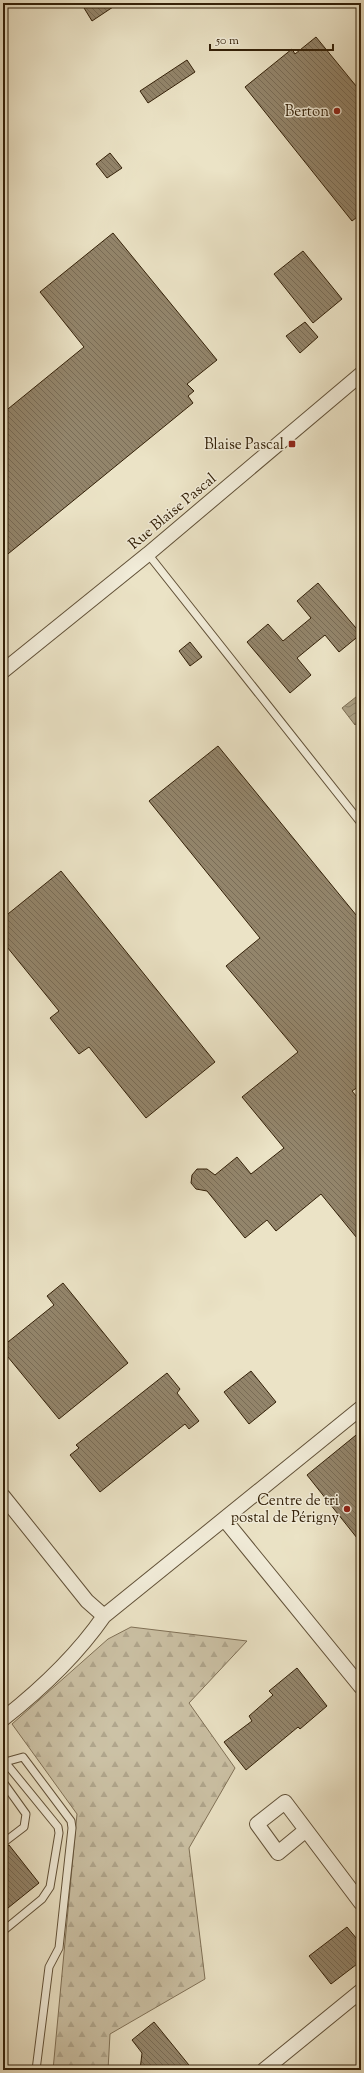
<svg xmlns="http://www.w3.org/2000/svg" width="364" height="2073" viewBox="0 0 364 2073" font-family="'Sorts Mill Goudy',serif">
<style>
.forest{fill:url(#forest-firs);stroke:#807157}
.water{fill:url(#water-waves);stroke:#7c6d53}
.building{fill:url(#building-back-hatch);stroke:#332008}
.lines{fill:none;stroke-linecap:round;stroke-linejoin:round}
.lane-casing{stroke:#615138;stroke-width:9}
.street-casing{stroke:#615138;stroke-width:16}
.lane{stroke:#f2edda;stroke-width:7}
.street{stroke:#f2edda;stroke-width:14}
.poi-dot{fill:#8f2418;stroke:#f2edda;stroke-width:1.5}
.labels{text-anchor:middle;stroke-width:3;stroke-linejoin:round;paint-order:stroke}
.poi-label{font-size:15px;fill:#332008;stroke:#f2edda;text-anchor:end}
.street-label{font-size:15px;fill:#332008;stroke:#f2edda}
</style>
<defs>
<pattern id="forest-firs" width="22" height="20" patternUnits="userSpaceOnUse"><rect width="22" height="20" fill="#ccc2a6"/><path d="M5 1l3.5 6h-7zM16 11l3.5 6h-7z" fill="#b0a68d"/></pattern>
<pattern id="water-waves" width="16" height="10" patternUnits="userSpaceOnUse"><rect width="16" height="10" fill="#aca185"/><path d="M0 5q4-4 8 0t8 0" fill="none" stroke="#8d836b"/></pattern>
<pattern id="building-back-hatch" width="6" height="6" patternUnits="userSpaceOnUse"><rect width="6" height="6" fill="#93856b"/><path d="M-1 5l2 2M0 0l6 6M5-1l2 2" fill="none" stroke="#796c56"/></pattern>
</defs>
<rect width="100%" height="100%" fill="#ebe3c6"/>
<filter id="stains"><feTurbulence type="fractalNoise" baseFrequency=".005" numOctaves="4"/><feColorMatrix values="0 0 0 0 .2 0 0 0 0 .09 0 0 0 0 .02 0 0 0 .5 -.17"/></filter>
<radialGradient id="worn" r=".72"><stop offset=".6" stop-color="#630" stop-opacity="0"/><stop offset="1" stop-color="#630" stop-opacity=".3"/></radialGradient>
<!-- forest -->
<path class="forest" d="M131,1627l116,14 -58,62 46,65 -46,80 16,131 -95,55 -2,36h-55l24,-256 -65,-90 96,-85z"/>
<!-- water -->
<path class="water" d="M361,693v27l-6,5 -13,-17z"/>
<!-- building -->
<path class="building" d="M81,3h38l-27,18z
M316,37l45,55v122l-9,7 -107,-134 47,-38 3,5z
M187,60l8,12 -47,31 -8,-12z
M110,153l12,15 -15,10 -11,-14z
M113,233l104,127 -30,24 7,7 -6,5 5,7 -190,155v-145l81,-66 -44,-55z
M303,251l39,48 -29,24 -39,-49z
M305,322l13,15 -18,16 -14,-17z
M318,583l43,51 -22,18 -14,-17 -28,23 14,17 -21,18 -43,-51 21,-18 15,17 28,-23 -14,-17z
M190,642l12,15 -12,9 -11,-15z
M218,746l143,175v164l-9,6 9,11v141l-40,-49 -45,37 -9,-11 -22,18 -38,-47 -11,-2 -5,-6 1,-8 5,-6h10l8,6 22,-18 14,17 33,-26 -42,-51 56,-45 -72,-86 34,-28 -111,-137z
M61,871l154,191 -69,56 -57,-71 -10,7 -29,-36 9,-7 -56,-69v-24z
M63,1283l65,80 -69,56 -56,-68v-5l51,-41 -7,-9z
M251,1371l25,31 -27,22 -25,-32z
M167,1373l13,16 -3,4 22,28 -10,8 -4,-5 -85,68 -30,-37 9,-7 -3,-3z
M361,1431v112l-54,-68z
M297,1668l30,38 -27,23 -2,-2 -52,43 -22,-28 28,-21 -3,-5 24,-21 -4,-4z
M9,1845l30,38 -36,29v-64z
M347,1927l14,17v17l-30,23 -22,-28z
M154,2022l39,48h-53l2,-17 -10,-13z"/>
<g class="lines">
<!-- lane casing -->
<g class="lane-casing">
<path id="lane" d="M148,554l213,269
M3,1759l2,3 18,-5 48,64 1,7 -13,120 -10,19 -13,103
M3,1774l2,-12
M3,1782l23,32 -2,13 -21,16
M3,1931l39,-32 8,-12 9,-54 -1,-6 -53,-65"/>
</g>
<!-- street casing -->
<g class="street-casing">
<path id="street" d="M3,671l145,-117 213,-180
M361,1408l-137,111 137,168
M3,1496l84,105 17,15
M3,1719c37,-29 74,-64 101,-103l120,-97
M306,1830l-28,23 -21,-29 28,-22 76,101
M264,2070l97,-79"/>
</g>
<!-- lane -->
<use href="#lane" class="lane"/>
<!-- street -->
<use href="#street" class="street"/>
</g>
<!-- markers -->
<g class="poi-dot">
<circle cx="337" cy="111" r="4"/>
<rect x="288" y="440" width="8" height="8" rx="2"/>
<circle cx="347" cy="1509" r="4"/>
</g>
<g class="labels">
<!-- poi labels -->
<g class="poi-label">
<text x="329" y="116">Berton</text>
<text x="284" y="449">Blaise Pascal</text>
<text x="339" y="1505">Centre de tri<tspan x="339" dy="17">postal de Périgny</tspan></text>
</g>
<!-- street labels -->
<g class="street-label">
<text transform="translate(172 511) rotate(-40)" y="5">Rue Blaise Pascal</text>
</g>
</g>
<!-- margin -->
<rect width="364" height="2073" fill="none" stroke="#ebe3c6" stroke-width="16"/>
<rect x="4" y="4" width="356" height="2065" fill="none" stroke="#332008" stroke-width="2"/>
<rect x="8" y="8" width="348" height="2057" fill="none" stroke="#332008"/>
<!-- scale -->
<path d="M210 44v6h123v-6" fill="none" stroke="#332008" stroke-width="2"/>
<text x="216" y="44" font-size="12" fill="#332008" stroke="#f2edda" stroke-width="3" paint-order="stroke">50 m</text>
<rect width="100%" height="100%" filter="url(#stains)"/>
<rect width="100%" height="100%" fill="url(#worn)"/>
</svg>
